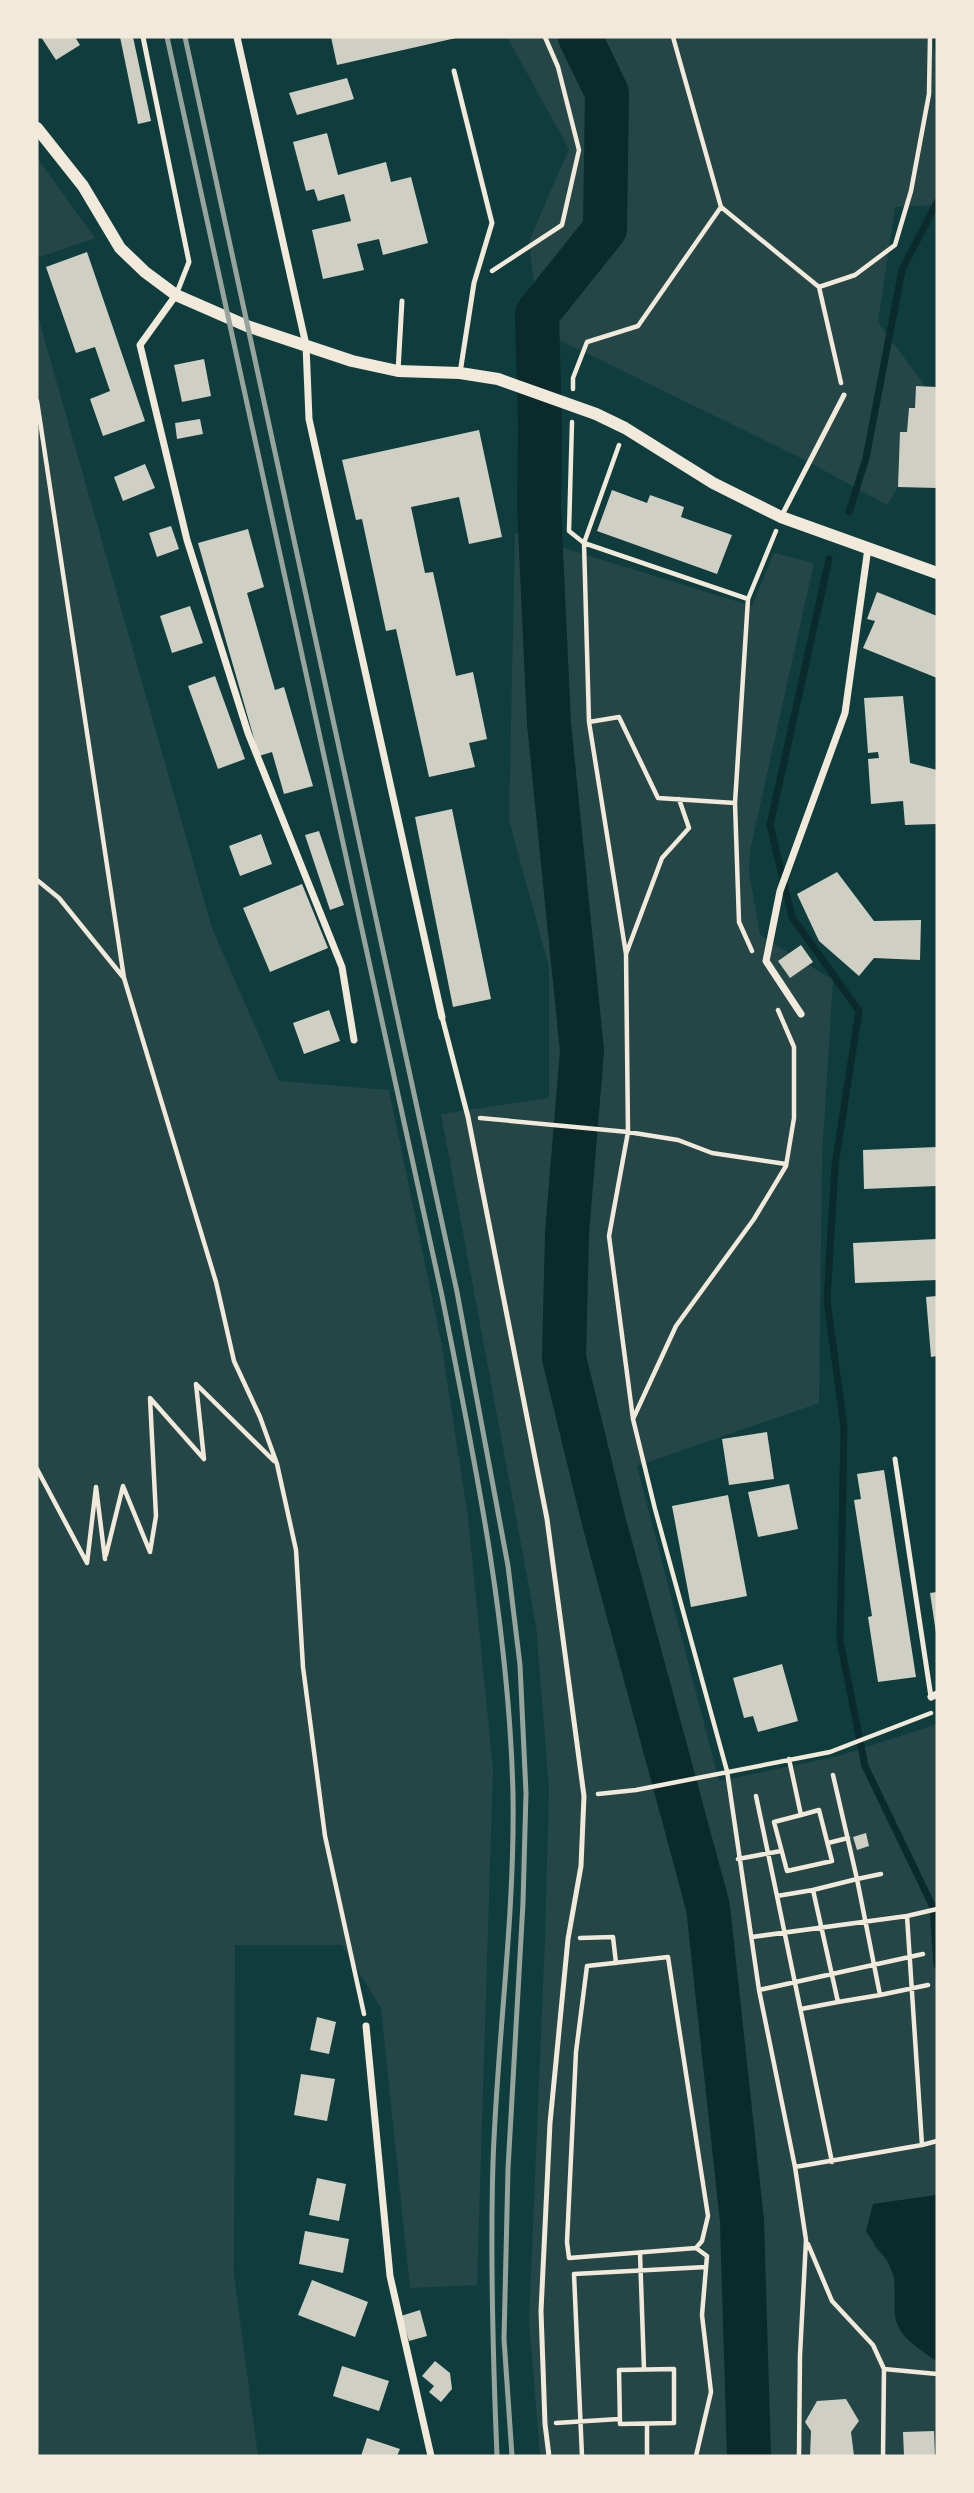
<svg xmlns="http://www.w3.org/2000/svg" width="974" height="2493" viewBox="0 0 974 2493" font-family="Barlow,sans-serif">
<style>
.green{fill:#244646}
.water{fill:#0a2a2b}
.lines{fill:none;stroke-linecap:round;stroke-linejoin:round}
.stream{stroke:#0a2a2b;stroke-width:7}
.river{stroke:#0a2a2b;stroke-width:44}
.building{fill:#cfcfc3}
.path{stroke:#f1e9da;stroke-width:4.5}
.service{stroke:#f1e9da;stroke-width:5}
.minor{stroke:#f1e9da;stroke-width:7}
.tertiary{stroke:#f1e9da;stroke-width:12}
.rail{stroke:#97a49c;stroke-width:5}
</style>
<rect width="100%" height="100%" fill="#0f3d3e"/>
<!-- green -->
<path class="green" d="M507,37h424l6,23v145l-42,2 -17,115 47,64h-9l-1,22 -6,1 -2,23 -9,55 -11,18 -84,-46 -252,-123 -14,-22 -8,-73 40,-92z
M37,158l58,80 -58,20z
M37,313l175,615 67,153 110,9 52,251 27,176 25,252 -16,516 -67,3 -29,-280 -39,-63h-107l-1,330 24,181h-221z
M515,533l237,73 22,-53 40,10 -64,288 -1,20 11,64 73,45 -11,177 -3,246 -182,63 82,315 120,-25 98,-32v471l-64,9 1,42 13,14 7,17 1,41 9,18 33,26v94h-397l-11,-135 16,-382 4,-149 -13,-165 -95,-511 108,-16v-131l-40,-147z"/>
<!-- water -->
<path class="water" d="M937,2195v167c-15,-12 -40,-25 -42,-47 -1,-13 1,-26 -1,-38 -4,-18 -20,-31 -28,-46l7,-27z"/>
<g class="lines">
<!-- stream -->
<path class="stream" d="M849,512l17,-54 36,-188 35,-68
M829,559l-59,266 22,92 67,94 -24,154 -8,135 17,128 -4,213 25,125 68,141 4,58"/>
<!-- river -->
<path class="river" d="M580,37l27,56 -2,136 -68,85 3,114 -1,79 10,217 33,327 -15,182 -3,125 40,164 104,385 34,314 7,235"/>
</g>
<!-- building -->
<path class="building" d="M41,37h34l5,8 -24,15z
M120,37h13l18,84 -13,3z
M331,37h125v1l-119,27z
M347,78l7,21 -57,16 -8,-22z
M327,133l11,42 48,-13 5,20 20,-5 17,66 -45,12 -4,-16 -22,5 7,26 -41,9 -11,-49 39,-9 -7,-27 -26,7 -4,-12 -8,2 -13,-49z
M87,252l58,169 -42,15 -13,-37 20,-8 -15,-44 -19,6 -30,-86z
M204,359l7,37 -29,6 -8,-37z
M916,386l21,1v101l-39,-1 2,-55h7l2,-24h6z
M200,419l3,15 -26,5 -2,-16z
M479,430l23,107 -33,7 -10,-47 -48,10 14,66 8,-1 23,104 17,-4 14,67 -18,4 6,24 -46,10 -33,-148 -10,2 -24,-112 -6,1 -14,-60z
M145,464l10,24 -32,13 -9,-24z
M612,490l35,13 3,-8 34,12 -3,10 51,18 -15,39 -120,-43z
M171,526l8,23 -22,8 -8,-24z
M248,529l16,58 -17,6 28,97 9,-3 29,99 -29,8 -12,-42 -13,4 -61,-213z
M877,592l60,24v62l-74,-30 12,-27 -8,-2z
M190,606l13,37 -31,10 -12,-37z
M215,676l30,83 -27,10 -30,-83z
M903,696l7,67 27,7v54l-32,1 -2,-24 -32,3 -3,-45 11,-1 -1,-6 -10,1 -4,-55z
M452,809l39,190 -38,8 -38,-190z
M319,831l25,74 -14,5 -25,-75z
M261,834l11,30 -32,12 -11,-30z
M837,872l37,49 47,-1 -1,40 -46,-2 -15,18 -40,-35 -22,-47z
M302,884l26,64 -58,24 -27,-64z
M801,945l12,17 -23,16 -12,-17z
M329,1010l11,31 -36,13 -11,-31z
M937,1147v39l-73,3 -1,-39z
M937,1239v41l-82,3 -2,-40z
M937,1296v60l-6,1 -5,-60z
M767,1432l7,47 -45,6 -7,-46z
M884,1470l32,207 -38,5 -10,-65 4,-1 -18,-116 7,-1 -4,-25z
M789,1484l9,45 -40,8 -10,-45z
M728,1495l19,101 -56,11 -19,-101z
M937,1592v41h-1l-6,-40z
M782,1664l16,57 -40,11 -5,-16 -9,2 -11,-40z
M866,1833l3,13 -12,4 -4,-13z
M317,2017l19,5 -7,32 -19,-4z
M301,2074l34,5 -8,42 -33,-6z
M317,2178l29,6 -7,37 -30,-6z
M305,2231l44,8 -6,34 -44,-9z
M312,2280l56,22 -13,35 -57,-22z
M420,2310l7,26 -18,5 -8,-25z
M435,2361l15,12 2,16 -11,13 -12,-10 5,-6 -12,-10z
M342,2366l47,15 -10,30 -46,-15z
M846,2399l13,22 -8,11 3,24h-44l1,-25 -6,-9 12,-21z
M934,2431l1,25h-31l-1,-24z
M367,2438l33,11 -3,7h-36z"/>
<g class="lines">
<!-- path -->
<path class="path" d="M673,37l48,170 98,80 22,96
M492,271l70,-46 17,-75 -21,-83 -13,-30
M819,287l36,-12 40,-30 16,-54 18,-97 1,-57
M573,389v-11l14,-36 51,-16 83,-119
M37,401l87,577 92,304 18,79 26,56 17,47 19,86 7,117 22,169 39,178
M572,422l-3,109 15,12 35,-98
M748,599l-164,-56 5,179 37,232 2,178 -19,104 24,183 22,90 72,262 32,219 36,177 11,73 -6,115 -1,101
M589,722l30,-5 39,81 77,5
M37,880l22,18 64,79
M752,951l-13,-29 -4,-119 13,-204 28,-68
M626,954l36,-96 27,-30 -10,-29
M480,1118l148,14 50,8 34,13 74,11
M633,1419l43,-93 78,-107 32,-53 8,-48v-71l-16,-37
M37,1469l50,94 9,-76 9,72
M150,1552l6,-36 -6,-118 54,61 -8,-75 78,77
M106,1555l17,-69 27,66
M789,1759l12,56 -27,7 13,49 45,-10 -13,-51 -18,5
M833,1775l24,104 24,-5
M598,1794l38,-4 194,-38 101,-39
M756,1796l21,100
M828,1843l20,-5
M738,1859l43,-8
M813,1890l44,-11 23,116 -42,7 -25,-112 -36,6 55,266
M752,1937l155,-21 30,-7
M580,1938l33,-1 3,26
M668,1957l40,259 -6,25 -6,7 -127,10 -2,-16 9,-190 11,-86z
M759,1990l164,-36
M880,1995l48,-10
M801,2009l37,-7
M922,2145l15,-4
M795,2167l127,-22 -15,-229
M808,2244l24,57 41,44 11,24 53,5
M696,2248l11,8 -5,59 9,77 -15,64
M640,2253l4,116
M674,2369v54l-54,1 -1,-54z
M556,2423l63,-4
M647,2424v32
M582,2456l-8,-182 132,-7
M883,2456l1,-87"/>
<!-- service -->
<path class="service" d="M143,37l46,225 -13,33
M454,71l38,152 -18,60 -14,90
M398,371l4,-70
M781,517l63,-122
M442,1017l26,100 79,402 37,277 -3,70 -13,73 -18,184 -9,188 4,113 4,32
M895,1459l36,238"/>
<!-- minor -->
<path class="minor" d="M237,37l69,308 3,74 133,598
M176,295l-36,50 47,195 61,193 94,234 12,73
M801,1014l-35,-53 14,-70 65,-178 23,-165
M931,1697l6,-3
M366,2026l24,250 41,180"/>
<!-- tertiary -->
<path class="tertiary" d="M37,128l46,58 37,62 25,24 31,23 71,31 105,35 46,10 62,2 38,6 98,35 29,14 88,55 68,34 156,56"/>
<!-- rail -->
<path class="rail" d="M167,37l275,1259c33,165 67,330 71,498 2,124 -16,246 -20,369 -3,98 0,196 4,293
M185,37l272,1255 51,274 12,99 6,128 -3,110 -15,266 -4,170 8,117"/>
</g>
<!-- border -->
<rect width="974" height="2493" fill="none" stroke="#f1e9da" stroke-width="77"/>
</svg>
